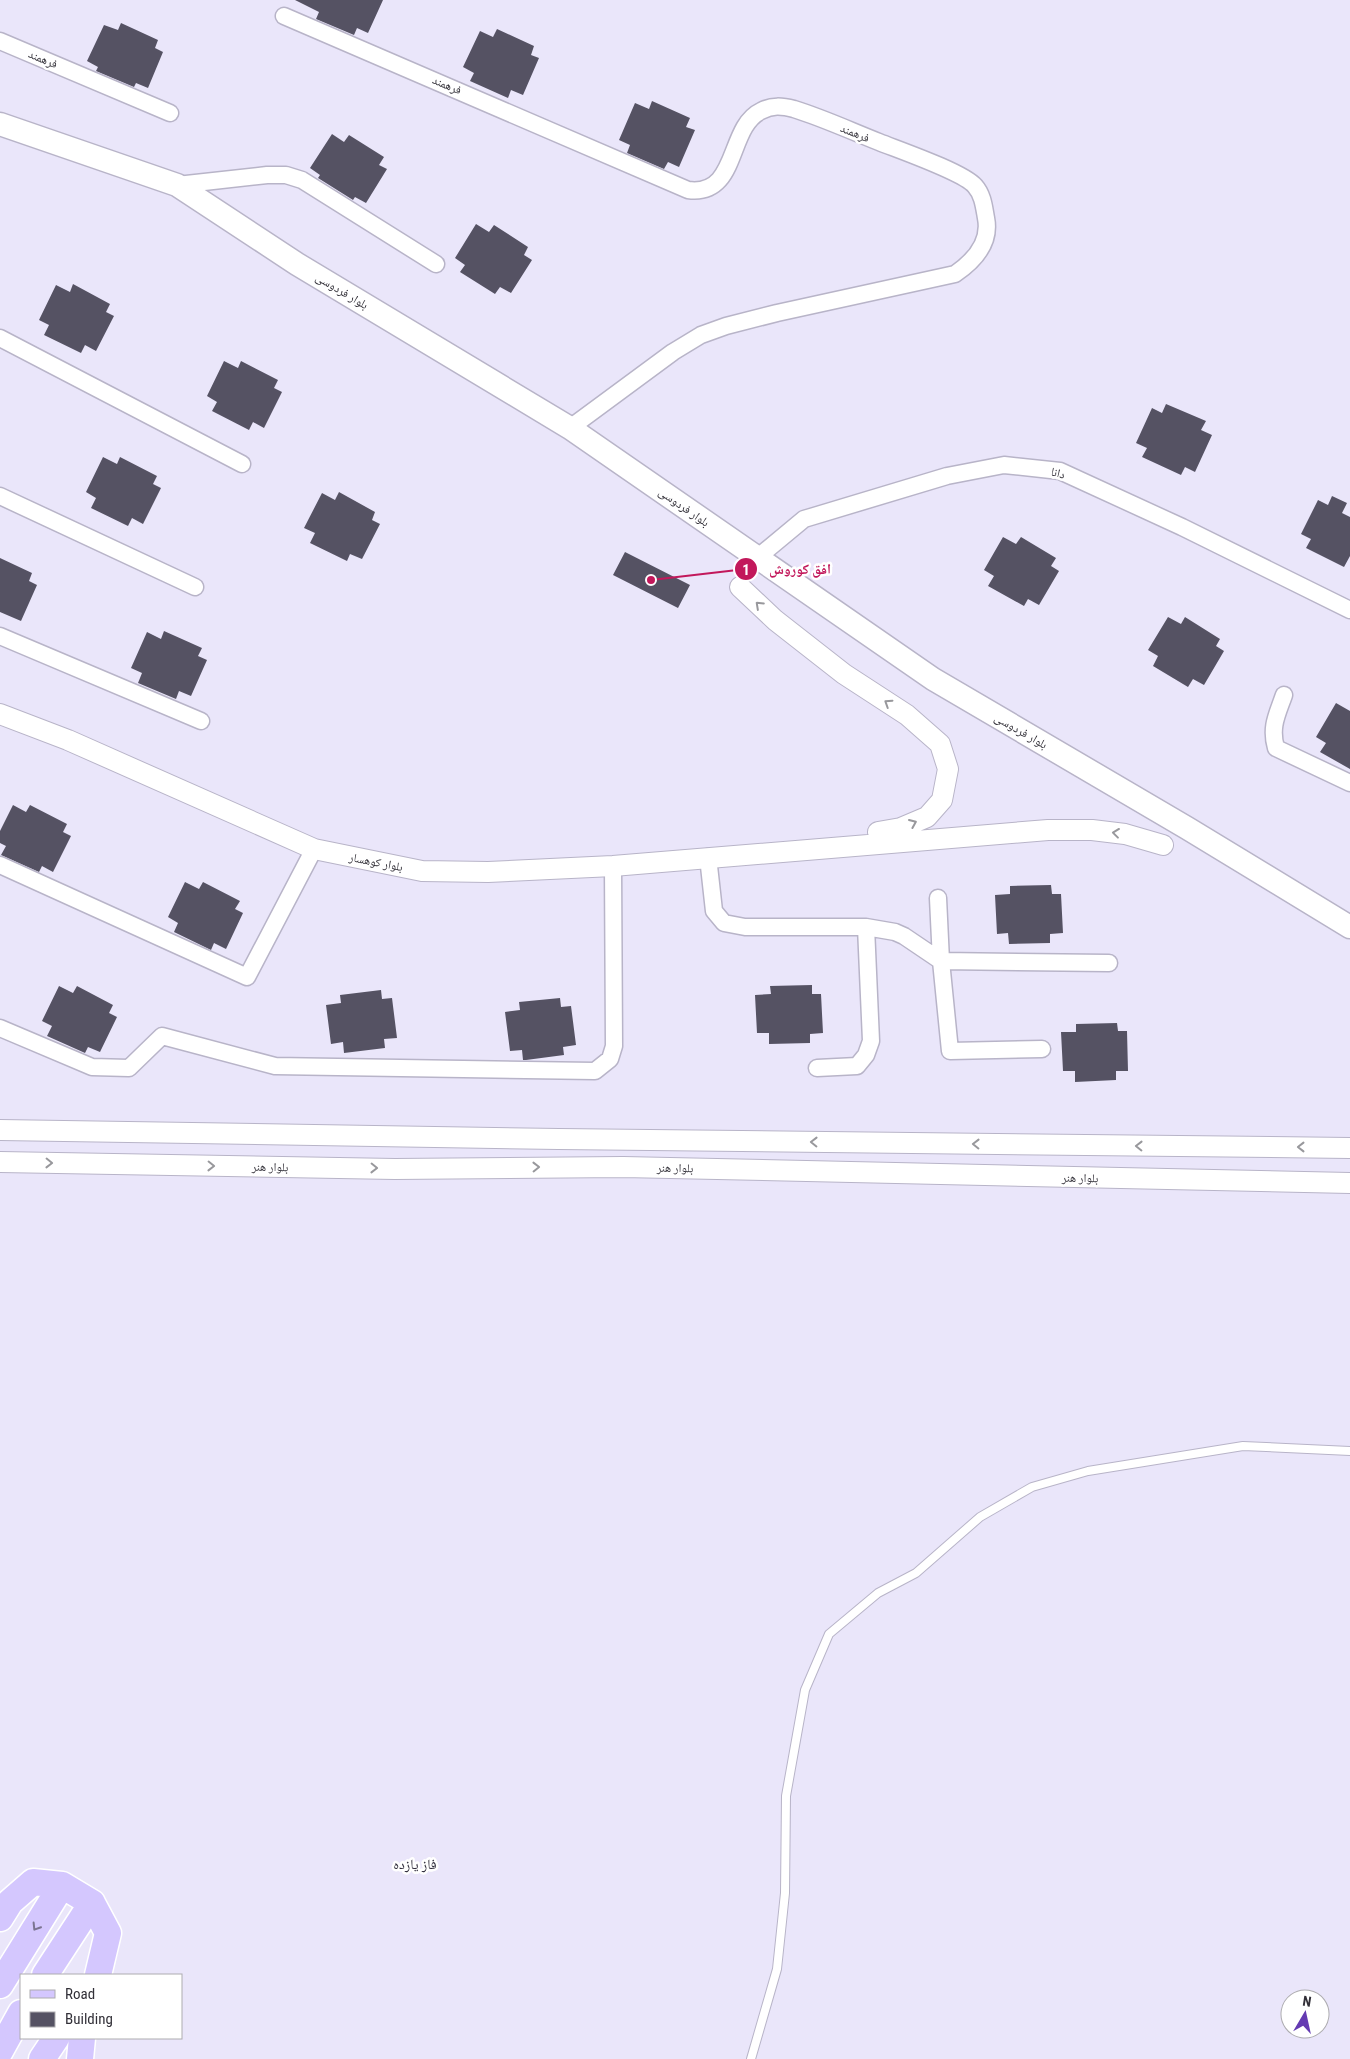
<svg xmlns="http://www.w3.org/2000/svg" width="1350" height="2059" viewBox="0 0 1350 2059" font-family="'Roboto Condensed','Noto Naskh Arabic',sans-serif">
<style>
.building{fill:#555263}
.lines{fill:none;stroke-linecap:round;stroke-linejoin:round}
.service-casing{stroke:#b8b4c8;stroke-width:10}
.minor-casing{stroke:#b8b4c8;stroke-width:19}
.tertiary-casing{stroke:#b8b4c8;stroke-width:22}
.secondary-casing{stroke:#b8b4c8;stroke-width:25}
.primary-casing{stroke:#fff;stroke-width:29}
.service{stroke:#fff;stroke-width:8}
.minor{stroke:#fff;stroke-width:16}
.tertiary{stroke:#fff;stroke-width:20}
.secondary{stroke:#fff;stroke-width:22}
.primary{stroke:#d4c7fe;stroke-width:26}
.oneway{stroke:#98989c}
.oneway2{stroke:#7b7491}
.labels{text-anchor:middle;stroke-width:5;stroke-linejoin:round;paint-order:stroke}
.street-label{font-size:12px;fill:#323038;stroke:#fff}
.neighbourhood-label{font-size:14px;fill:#312e3d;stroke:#fff}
.leader{fill:none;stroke:#c2185b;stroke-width:2}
.callout-dot{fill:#c2185b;stroke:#fff;stroke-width:2}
.mark-label{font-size:15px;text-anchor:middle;font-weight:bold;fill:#fff}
.callout-label{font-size:14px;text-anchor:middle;font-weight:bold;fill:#c2185b;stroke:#fff;stroke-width:5;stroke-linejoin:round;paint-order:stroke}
</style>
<rect width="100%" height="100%" fill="#eae6fa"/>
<!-- building -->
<path class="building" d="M295,0h88l-15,33 -11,-5 -3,7 -38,-16 3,-7z
M121,23l37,17 -3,8 8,4 -15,36 -12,-5 -2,4 -38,-16 2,-4 -11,-6 17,-36 14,5z
M497,29l37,17 -3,9 8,3 -16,37 -12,-5 -3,8 -38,-17 4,-8 -11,-6 17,-36 13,6z
M652,101l38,17 -4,9 9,3 -16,37 -11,-5 -4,7 -37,-16 3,-8 -11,-5 16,-37 14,6z
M332,134l12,8 5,-7 35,22 -5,8 8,4 -21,34 -11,-6 -2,3 -35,-22 2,-3 -10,-7z
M476,224l13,8 5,-7 34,22 -4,8 8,5 -21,33 -11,-6 -5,7 -35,-22 5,-7 -10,-7z
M73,284l37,20 -4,8 8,4 -18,35 -11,-6 -4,8 -37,-18 5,-10 -10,-5 17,-35 14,7z
M224,361l14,7 3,-7 37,19 -4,8 8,4 -18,36 -11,-6 -4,8 -37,-19 5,-9 -10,-6z
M1166,404l40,17 -5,9 11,5 -17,37 -10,-5 -4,8 -39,-18 5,-9 -11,-5 16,-35 10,5z
M103,457l14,7 3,-7 37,19 -4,8 8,4 -18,36 -11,-6 -4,8 -37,-18 5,-10 -10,-6z
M339,492l36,20 -3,8 8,4 -18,35 -12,-5 -3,7 -37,-18 5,-10 -11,-5 18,-35 13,7z
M1332,496l15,7 -5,10 8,4v39l-6,11 -38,-19 5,-9 -10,-5 17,-34 10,5z
M1003,537l13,7 5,-7 35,21 -5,8 8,5 -20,34 -11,-6 -4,7 -36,-20 6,-10 -10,-6z
M625,552l65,33 -12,23 -65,-33z
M0,558l32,15 -3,8 8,4 -16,36 -21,-9z
M1168,617l13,7 4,-7 35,22 -4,7 8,5 -20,34 -11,-6 -5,8 -35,-21 5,-10 -10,-6z
M164,631l38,17 -4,8 9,4 -16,36 -12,-5 -3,8 -38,-16 4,-10 -11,-5 16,-36 14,7z
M1336,703l14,8v58l-30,-17 6,-9 -10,-6z
M13,805l13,7 4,-7 37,19 -4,8 8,4 -18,36 -11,-6 -3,6 -38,-17 5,-9 -6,-3v-12z
M185,882l14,7 4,-7 37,19 -5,8 8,4 -17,36 -12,-6 -3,7 -37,-18 4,-9 -10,-6z
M1051,885l1,9h9l2,39 -13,1v9l-41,1 -1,-11 -11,1 -2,-39 15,-1v-8z
M812,985v9h9l2,39 -13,1v9l-41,1v-11h-12l-2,-38 16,-1 -1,-8z
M59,986l14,7 4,-7 36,19 -4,8 8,4 -17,35 -12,-5 -3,6 -38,-17 5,-10 -10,-5z
M381,990l1,9 10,-1 5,40 -13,1 1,9 -41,5 -1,-11 -12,2 -5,-39 15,-2 -1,-8z
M560,998l1,9 10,-1 5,39 -13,2 1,8 -38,5h-3l-1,-10 -12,1 -5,-39 15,-2 -1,-8z
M1117,1023l1,8h9l1,40h-12v9l-41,2v-11h-12l-2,-39h15v-8z"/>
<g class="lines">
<!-- service casing -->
<g class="service-casing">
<path id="service" d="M751,2059l26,-90 8,-76 1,-97 19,-106 24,-56 49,-41 38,-20 64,-56 52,-30 56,-16 155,-25 107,5"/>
</g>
<!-- minor casing -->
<g class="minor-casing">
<path id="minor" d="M284,16l404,174c51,7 39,-63 73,-79 11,-6 21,-5 33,-2 29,9 57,22 85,33 20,8 84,30 96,44 8,9 9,21 11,32 5,25 -12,43 -31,56l-178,39 -51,13 -25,9 -28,17 -103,76
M0,41l170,72
M177,185l90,-10h19l16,5 134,84
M0,338l242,126
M0,496l195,91
M757,558l47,-39 143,-43 57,-11 56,6 122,56 168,83
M0,636l201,85
M1284,695c-7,20 -14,32 -8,53l74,35
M708,857l6,54 10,12 21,4h121l29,5 9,4 37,25 168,2
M0,865l247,112 67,-128
M938,898l3,63 9,90 92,-2
M0,1028l92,39 37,1 33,-32 113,30 320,5 15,-12 4,-13 -1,-180
M817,1068l40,-2 9,-11 5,-14 -5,-114"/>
</g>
<!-- tertiary casing -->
<g class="tertiary-casing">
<path id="tertiary" d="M740,587l35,33 69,54 63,41 33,29 8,25 -6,31 -15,17 -26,11 -23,4
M0,714l68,26 246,109 108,22 66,1 125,-6 435,-36h44l33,4 38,11
M0,1130l559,9 791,9
M0,1162l395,7 228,-2 727,16"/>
</g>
<!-- secondary casing -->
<g class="secondary-casing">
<path id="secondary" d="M0,124l177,61 120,79 273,164 363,251 254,149 163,99"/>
</g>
<!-- primary casing -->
<g class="primary-casing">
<path id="primary" d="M92,1903l16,30 -10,42
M0,1918l10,-16 23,-20 29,3 30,18
M45,1975l47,-72
M0,1985l62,-100
M0,2051l21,-38
M42,2059l14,-21
M80,2059l2,-21"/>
</g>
<!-- service -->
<use href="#service" class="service"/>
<!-- minor -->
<use href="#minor" class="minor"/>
<!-- tertiary -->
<use href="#tertiary" class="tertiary"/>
<!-- secondary -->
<use href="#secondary" class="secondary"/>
<!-- primary -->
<use href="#primary" class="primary"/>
</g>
<!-- one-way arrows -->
<defs><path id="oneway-chevron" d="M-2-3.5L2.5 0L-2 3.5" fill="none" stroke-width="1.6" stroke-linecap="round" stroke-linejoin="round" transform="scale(1.25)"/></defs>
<g class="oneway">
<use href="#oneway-chevron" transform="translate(759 605) rotate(-137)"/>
<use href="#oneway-chevron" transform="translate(888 703) rotate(-147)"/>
<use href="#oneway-chevron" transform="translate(913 823) rotate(-23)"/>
<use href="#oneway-chevron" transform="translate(1116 833) rotate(-173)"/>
<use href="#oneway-chevron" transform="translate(814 1142) rotate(-179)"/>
<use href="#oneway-chevron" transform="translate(976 1144) rotate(-179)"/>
<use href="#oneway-chevron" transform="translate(1139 1146) rotate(-179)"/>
<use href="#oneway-chevron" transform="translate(1301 1147) rotate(-180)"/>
<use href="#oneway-chevron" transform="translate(49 1163) rotate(1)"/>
<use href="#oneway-chevron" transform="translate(211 1166) rotate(1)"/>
<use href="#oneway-chevron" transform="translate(536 1167) rotate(-1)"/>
<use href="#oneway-chevron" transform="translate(374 1168) rotate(1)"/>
</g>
<use class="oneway2" href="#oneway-chevron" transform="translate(36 1927) rotate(122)"/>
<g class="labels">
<!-- street labels -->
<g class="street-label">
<text transform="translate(43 59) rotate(23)" y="4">فرهمند</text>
<text transform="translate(447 85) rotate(23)" y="4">فرهمند</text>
<text transform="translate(855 133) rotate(22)" y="4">فرهمند</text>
<text transform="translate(342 291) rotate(31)" y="4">بلوار فردوسی</text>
<text transform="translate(1058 473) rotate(14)" y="4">دانا</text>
<text transform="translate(684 507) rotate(35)" y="4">بلوار فردوسی</text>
<text transform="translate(1021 731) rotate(30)" y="4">بلوار فردوسی</text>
<text transform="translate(376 862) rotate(11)" y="4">بلوار کوهسار</text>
<text transform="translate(270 1167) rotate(1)" y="4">بلوار هنر</text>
<text transform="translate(675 1168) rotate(1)" y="4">بلوار هنر</text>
<text transform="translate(1080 1178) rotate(1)" y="4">بلوار هنر</text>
</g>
<!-- neighbourhood labels -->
<g class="neighbourhood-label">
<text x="415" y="1869">فاز یازده</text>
</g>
</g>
<!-- callouts -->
<path class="leader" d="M651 580L746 569"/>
<g class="callout-dot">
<circle cx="651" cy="580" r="5"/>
<circle cx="746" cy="569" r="12"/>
</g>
<g class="mark-label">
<text x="746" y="575">1</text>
</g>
<g class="callout-label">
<text x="800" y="574">افق کوروش</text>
</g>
<!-- legend -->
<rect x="20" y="1974" width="162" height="65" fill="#ffffff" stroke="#adacaf"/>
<rect x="30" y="1990" width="25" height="8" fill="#d4c7fe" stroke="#adacaf"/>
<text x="65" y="1999" font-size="15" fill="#323038">Road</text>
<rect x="30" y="2012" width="25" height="15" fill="#555263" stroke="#adacaf"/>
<text x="65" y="2024" font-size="15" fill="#323038">Building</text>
<!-- north arrow -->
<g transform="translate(1305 2014) rotate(9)"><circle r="24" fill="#ffffff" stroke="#adacaf"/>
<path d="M0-4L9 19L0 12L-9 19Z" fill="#643ab2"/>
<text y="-8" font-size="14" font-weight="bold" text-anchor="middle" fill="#323038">N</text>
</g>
</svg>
